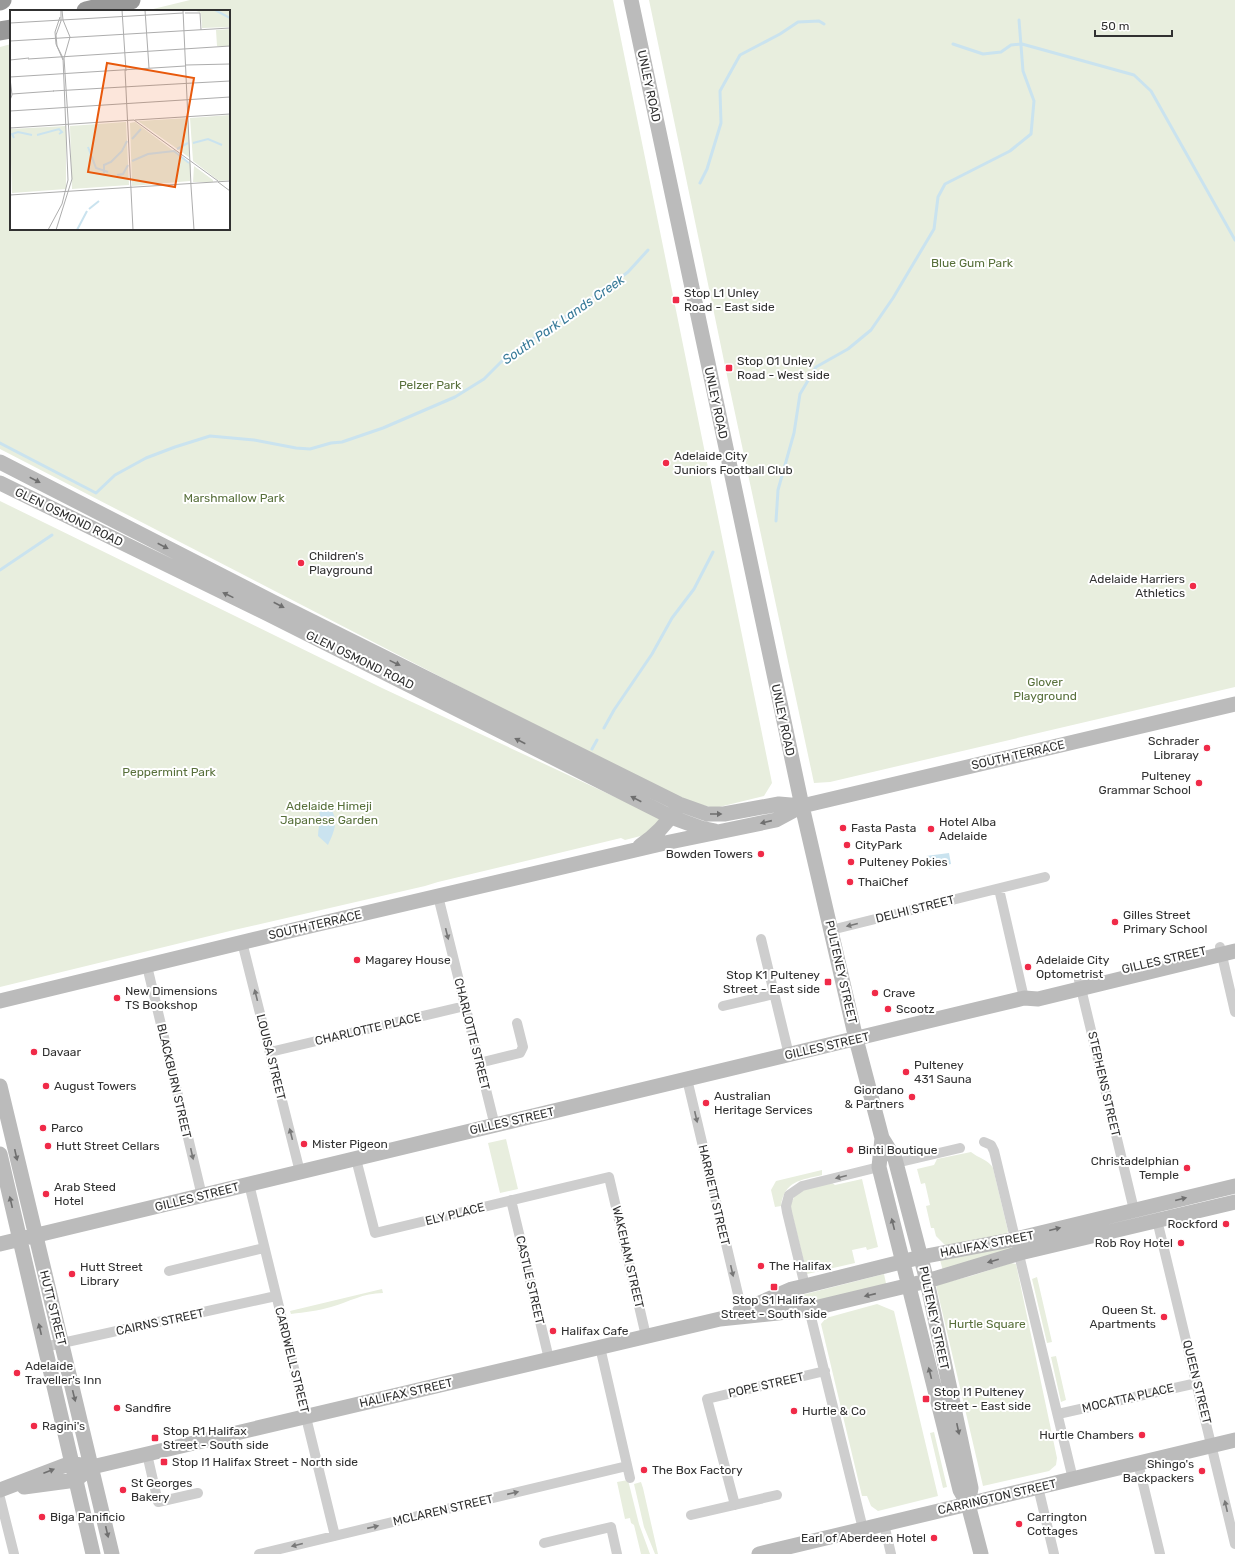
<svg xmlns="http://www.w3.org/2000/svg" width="1235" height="1554" viewBox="0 0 1235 1554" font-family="Rubik,sans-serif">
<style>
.green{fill:#e8eede}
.water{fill:#cae3ef}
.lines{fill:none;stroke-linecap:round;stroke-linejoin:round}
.stream{stroke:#cae3ef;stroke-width:3}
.street{stroke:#cecece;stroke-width:10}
.secondary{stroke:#bbb;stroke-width:15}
.highway{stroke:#989898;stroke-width:19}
.oneway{fill:#6f6f6f}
.oneway2{fill:#787878}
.poi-dot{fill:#f02a48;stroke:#fff;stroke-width:1.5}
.labels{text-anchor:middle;stroke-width:4;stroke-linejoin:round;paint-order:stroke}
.street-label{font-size:12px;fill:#313131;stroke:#fff}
.park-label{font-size:12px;fill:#58703b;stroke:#fff}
.poi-label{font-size:12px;fill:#313131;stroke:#fff;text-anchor:start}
.water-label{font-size:13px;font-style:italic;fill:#397b99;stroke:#fff}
.inset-river{fill:none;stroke:#cae3ef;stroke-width:2}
.inset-road{fill:none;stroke:#adadad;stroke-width:1}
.view{fill:#e8590c;fill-opacity:0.15;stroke:#e8590c;stroke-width:2}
.inset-edge{fill:none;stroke:#313131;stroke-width:2}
</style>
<rect width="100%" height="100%" fill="#fff"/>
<!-- green -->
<path class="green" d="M190,0h423l159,783 -8,13 -49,12 -36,-8 -679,-351v-402l11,-3v185h218v-218h-84z
M649,0h586v687l-405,95 -16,1 -85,-398z
M0,501l382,187 278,130 -4,14 -31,8 -4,-2 -183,44 -13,4 -191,44 -234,57z
M506,1139l12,50 -18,4 -12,-50z
M971,1152c7,6 18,8 22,16l15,63 -1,4 -60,12 -11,-11 -2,-8h-3l-5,-22 4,-1 -5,-22 -4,1 -4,-15 17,-4 3,-6z
M822,1170v5c-21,5 -38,6 -41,31l-6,1 -4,-17 5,-9z
M862,1179l16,68 -11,3 -1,-3 -14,3 3,13 -48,11 -17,-69 7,-13 34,-10 4,3z
M1011,1245l1,5 -69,21 -4,-15z
M1011,1263l5,1 41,194 -1,7 -7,6 -66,15 -47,-201 35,-9z
M884,1274l3,14 -87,16 -2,-8z
M1037,1277l15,65 -5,1 -15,-64z
M382,1289l1,4c-20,0 -34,9 -52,14 -13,4 -26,5 -40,7l-1,-3z
M877,1304l17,7 44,185 -60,15 -7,-5 -4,-10h-5l-41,-172 5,-6z
M1056,1356l10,44 -5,2 -10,-45z
M934,1432l13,55 -4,1 -13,-55z
M628,1480l11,44 11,30h-9l-7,-29 -3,-2 -1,-5 -5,1 -8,-37z
M641,1482l2,6 15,66h-3l-11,-27 -10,-43z"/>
<!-- water -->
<path class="water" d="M325,801c14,16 12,25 3,44l-10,-9c0,-10 5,-20 -1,-29z
M949,853l2,11 -22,5 -3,-13z"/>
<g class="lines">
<!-- stream -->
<path class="stream" d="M953,44l30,10 18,-2 10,-7 11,-1 112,31 17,16 84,149
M700,183l7,-14 14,-46 -1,-32 20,-36 40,-21 18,-12 21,-1 5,3
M0,443l96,50 19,-18 31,-17 29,-11 35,-11 44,4 42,8 14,1 21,-6 11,-1 41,-14 72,-31 29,-18 21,-21 95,-65 28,-21 20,-22
M776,521l2,-31 16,-57 6,-39 16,-27 32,-18 23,-19 22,-32 41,-69 4,-32 7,-13 65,-33 21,-17 3,-33 -11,-30 -4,-51
M0,570l52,-35
M604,728l10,-18 38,-56 20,-36 22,-29 19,-37
M592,749l5,-9"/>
<!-- street -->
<path class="street" d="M999,889l25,109
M438,896l57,230
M831,930l214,-53
M761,939l28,116
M242,942l58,230
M1220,947l15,65
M147,966l55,230
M1079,980l55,230
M723,1006l51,-12
M270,1052l195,-46
M479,1063l41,-10 3,-6 -6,-24
M687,1079l55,232
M984,1142l7,3 3,6 79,328
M356,1159l19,74 234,-56 37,159
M896,1163l64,-15
M249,1184l86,352
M511,1200l38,159
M1157,1220l78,324
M169,1271l95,-23
M805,1286l-18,-74 -1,-6 3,-11 13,-9 77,-19
M809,1309l54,220
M44,1347l232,-51
M600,1347l30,131
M1058,1414l139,-31
M147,1454l11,48 40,-9
M1138,1463l22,91
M1038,1487l16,67
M0,1498l14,56
M735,1505l-28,-106 118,-28
M691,1515l86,-20
M884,1524l7,30
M544,1543l67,-16 6,27
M259,1554l368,-88"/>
<!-- secondary -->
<path class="secondary" d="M631,0l171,806 54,233 26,99 13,21 32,122 44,207 -3,16
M0,462l273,140 406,202 28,10h17l55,-10 23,2
M0,483l268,131 403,203 30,11 14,3
M640,846c15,-10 26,-21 36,-37
M0,1001l310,-75 355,-83 111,-23 26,-14 433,-102
M0,1086l112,468
M882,1138l-3,29 81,323 8,14 13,50
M0,1154l93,400
M0,1244l1024,-246 14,1 197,-48
M739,1312l53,-23 13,-3 116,-29 95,-18 219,-53
M24,1487l52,-7 7,-6
M0,1490l71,-27 21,4 628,-148 86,-9 121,-29 93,-28 215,-51
M759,1554l476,-114"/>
<!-- highway -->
<path class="highway" d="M0,1l2,-1
M86,11l45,-11
M0,31l11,-2"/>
</g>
<!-- one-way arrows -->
<defs><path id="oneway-solid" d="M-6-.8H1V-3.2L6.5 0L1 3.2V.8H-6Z"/></defs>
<g class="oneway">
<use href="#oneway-solid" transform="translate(35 480) rotate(27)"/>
<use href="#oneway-solid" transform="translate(163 546) rotate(27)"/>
<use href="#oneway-solid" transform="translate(228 595) rotate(-154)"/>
<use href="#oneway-solid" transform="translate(279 605) rotate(27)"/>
<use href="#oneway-solid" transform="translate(395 663) rotate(26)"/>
<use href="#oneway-solid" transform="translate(520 741) rotate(-153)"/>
<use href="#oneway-solid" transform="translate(636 799) rotate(-153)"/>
<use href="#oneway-solid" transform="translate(716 814)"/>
<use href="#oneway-solid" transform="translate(766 822) rotate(167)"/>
<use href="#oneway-solid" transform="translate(16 1155) rotate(77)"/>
<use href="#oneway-solid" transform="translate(1181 1199) rotate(-14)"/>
<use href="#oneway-solid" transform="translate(11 1202) rotate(-103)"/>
<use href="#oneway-solid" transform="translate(893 1224) rotate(-104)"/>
<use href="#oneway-solid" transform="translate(1055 1229) rotate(-14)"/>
<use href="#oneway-solid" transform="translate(993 1261) rotate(164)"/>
<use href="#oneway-solid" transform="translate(870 1295) rotate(167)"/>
<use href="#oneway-solid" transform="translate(40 1329) rotate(-103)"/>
<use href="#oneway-solid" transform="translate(930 1373) rotate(-104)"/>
<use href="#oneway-solid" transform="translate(74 1396) rotate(76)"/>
<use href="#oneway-solid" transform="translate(958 1429) rotate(78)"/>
<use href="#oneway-solid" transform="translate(49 1471) rotate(-21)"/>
<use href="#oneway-solid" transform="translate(107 1532) rotate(77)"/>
</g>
<g class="oneway2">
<use href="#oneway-solid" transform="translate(852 925) rotate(166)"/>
<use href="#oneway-solid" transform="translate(447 934) rotate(76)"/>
<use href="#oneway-solid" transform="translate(256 995) rotate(-104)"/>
<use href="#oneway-solid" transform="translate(696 1117) rotate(77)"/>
<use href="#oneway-solid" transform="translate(291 1134) rotate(-104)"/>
<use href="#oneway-solid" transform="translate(192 1154) rotate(77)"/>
<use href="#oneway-solid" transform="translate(841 1177) rotate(166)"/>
<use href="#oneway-solid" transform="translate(732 1271) rotate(77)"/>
<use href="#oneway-solid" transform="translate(513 1493) rotate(-13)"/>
<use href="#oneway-solid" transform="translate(1226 1506) rotate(-103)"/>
<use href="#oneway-solid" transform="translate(373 1527) rotate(-13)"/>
<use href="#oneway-solid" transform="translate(297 1545) rotate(166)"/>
</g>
<!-- markers -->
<g class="poi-dot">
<rect x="672" y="296" width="8" height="8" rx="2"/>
<rect x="725" y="364" width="8" height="8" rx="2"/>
<circle cx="666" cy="463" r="4"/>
<circle cx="301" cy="563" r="4"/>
<circle cx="1193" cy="586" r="4"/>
<circle cx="1207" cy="748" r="4"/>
<circle cx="1199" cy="783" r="4"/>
<circle cx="843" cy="828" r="4"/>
<circle cx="931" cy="829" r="4"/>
<circle cx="847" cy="845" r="4"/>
<circle cx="761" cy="854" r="4"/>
<circle cx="851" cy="862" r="4"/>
<circle cx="850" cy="882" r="4"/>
<circle cx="1115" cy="922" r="4"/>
<circle cx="357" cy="960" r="4"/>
<circle cx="1028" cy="967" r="4"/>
<rect x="824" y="978" width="8" height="8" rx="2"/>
<circle cx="875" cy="993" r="4"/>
<circle cx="117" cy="998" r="4"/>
<circle cx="888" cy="1009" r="4"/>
<circle cx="34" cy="1052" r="4"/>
<circle cx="906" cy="1072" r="4"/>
<circle cx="46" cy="1086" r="4"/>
<circle cx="912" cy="1097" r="4"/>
<circle cx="706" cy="1103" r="4"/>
<circle cx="43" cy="1128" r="4"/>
<circle cx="304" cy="1144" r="4"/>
<circle cx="48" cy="1146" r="4"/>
<circle cx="850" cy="1150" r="4"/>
<circle cx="1187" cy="1168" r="4"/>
<circle cx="46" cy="1194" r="4"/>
<circle cx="1226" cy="1224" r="4"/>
<circle cx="1181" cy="1243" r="4"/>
<circle cx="761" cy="1266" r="4"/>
<circle cx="72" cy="1274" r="4"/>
<rect x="770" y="1283" width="8" height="8" rx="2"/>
<circle cx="1164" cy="1317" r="4"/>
<circle cx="553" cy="1331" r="4"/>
<circle cx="17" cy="1373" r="4"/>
<rect x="922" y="1395" width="8" height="8" rx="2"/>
<circle cx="117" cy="1408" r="4"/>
<circle cx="794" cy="1411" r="4"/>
<circle cx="34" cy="1426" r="4"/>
<circle cx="1142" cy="1435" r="4"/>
<rect x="151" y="1434" width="8" height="8" rx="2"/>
<rect x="160" y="1458" width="8" height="8" rx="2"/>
<circle cx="644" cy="1470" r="4"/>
<circle cx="1202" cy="1471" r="4"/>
<circle cx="123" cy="1490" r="4"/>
<circle cx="42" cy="1517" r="4"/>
<circle cx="1019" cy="1524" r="4"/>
<circle cx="934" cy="1538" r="4"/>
</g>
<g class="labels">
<!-- street labels -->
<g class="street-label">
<text transform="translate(649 86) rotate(78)" y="4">UNLEY ROAD</text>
<text transform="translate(716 403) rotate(78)" y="4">UNLEY ROAD</text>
<text transform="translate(69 517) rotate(26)" y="4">GLEN OSMOND ROAD</text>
<text transform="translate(360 660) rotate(26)" y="4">GLEN OSMOND ROAD</text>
<text transform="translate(783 720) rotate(78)" y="4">UNLEY ROAD</text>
<text transform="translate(1018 755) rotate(-13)" y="4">SOUTH TERRACE</text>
<text transform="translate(915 909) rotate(-14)" y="4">DELHI STREET</text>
<text transform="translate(315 925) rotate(-13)" y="4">SOUTH TERRACE</text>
<text transform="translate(1164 960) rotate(-13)" y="4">GILLES STREET</text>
<text transform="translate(841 972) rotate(77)" y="4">PULTENEY STREET</text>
<text transform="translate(368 1029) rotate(-13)" y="4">CHARLOTTE PLACE</text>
<text transform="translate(472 1034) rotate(76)" y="4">CHARLOTTE STREET</text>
<text transform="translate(827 1046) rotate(-13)" y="4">GILLES STREET</text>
<text transform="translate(271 1057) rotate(76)" y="4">LOUISA STREET</text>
<text transform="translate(174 1081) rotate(77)" y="4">BLACKBURN STREET</text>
<text transform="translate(1104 1084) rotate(77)" y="4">STEPHENS STREET</text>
<text transform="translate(512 1121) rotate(-13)" y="4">GILLES STREET</text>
<text transform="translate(714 1195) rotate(77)" y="4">HARRIETT STREET</text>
<text transform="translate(197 1197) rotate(-14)" y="4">GILLES STREET</text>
<text transform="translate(455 1214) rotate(-14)" y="4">ELY PLACE</text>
<text transform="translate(987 1244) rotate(-11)" y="4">HALIFAX STREET</text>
<text transform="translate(628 1257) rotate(77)" y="4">WAKEHAM STREET</text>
<text transform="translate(530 1280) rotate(77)" y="4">CASTLE STREET</text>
<text transform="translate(53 1308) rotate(76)" y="4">HUTT STREET</text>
<text transform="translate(934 1318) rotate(78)" y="4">PULTENEY STREET</text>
<text transform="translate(160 1322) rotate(-12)" y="4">CAIRNS STREET</text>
<text transform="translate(292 1360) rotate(76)" y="4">CARDWELL STREET</text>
<text transform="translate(1197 1382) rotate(76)" y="4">QUEEN STREET</text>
<text transform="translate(766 1385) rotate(-13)" y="4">POPE STREET</text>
<text transform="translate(406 1393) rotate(-13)" y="4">HALIFAX STREET</text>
<text transform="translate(1128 1398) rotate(-13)" y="4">MOCATTA PLACE</text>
<text transform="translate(997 1497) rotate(-13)" y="4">CARRINGTON STREET</text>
<text transform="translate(443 1510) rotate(-13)" y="4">MCLAREN STREET</text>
</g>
<!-- park labels -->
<g class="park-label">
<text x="972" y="267">Blue Gum Park</text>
<text x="430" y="389">Pelzer Park</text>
<text x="234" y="502">Marshmallow Park</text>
<text x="1045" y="686">Glover<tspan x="1045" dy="14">Playground</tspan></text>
<text x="169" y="776">Peppermint Park</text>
<text x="329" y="810">Adelaide Himeji<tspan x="329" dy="14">Japanese Garden</tspan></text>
<text x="987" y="1328">Hurtle Square</text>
</g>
<!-- poi labels -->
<g class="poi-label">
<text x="684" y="297">Stop L1 Unley<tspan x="684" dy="14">Road - East side</tspan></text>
<text x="737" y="365">Stop O1 Unley<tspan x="737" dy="14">Road - West side</tspan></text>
<text x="674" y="460">Adelaide City<tspan x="674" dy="14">Juniors Football Club</tspan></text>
<text x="309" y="560">Children's<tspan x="309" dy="14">Playground</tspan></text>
<text x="1185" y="583" text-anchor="end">Adelaide Harriers<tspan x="1185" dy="14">Athletics</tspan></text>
<text x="1199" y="745" text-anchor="end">Schrader<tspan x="1199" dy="14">Libraray</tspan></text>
<text x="1191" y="780" text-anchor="end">Pulteney<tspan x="1191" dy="14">Grammar School</tspan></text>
<text x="939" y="826">Hotel Alba<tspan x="939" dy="14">Adelaide</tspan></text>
<text x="851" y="832">Fasta Pasta</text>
<text x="855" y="849">CityPark</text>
<text x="753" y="858" text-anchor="end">Bowden Towers</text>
<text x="859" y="866">Pulteney Pokies</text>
<text x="858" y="886">ThaiChef</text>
<text x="1123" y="919">Gilles Street<tspan x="1123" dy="14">Primary School</tspan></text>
<text x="365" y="964">Magarey House</text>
<text x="1036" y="964">Adelaide City<tspan x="1036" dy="14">Optometrist</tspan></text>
<text x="820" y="979" text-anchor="end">Stop K1 Pulteney<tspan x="820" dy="14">Street - East side</tspan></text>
<text x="125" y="995">New Dimensions<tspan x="125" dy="14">TS Bookshop</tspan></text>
<text x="883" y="997">Crave</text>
<text x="896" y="1013">Scootz</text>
<text x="42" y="1056">Davaar</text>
<text x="914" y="1069">Pulteney<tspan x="914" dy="14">431 Sauna</tspan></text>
<text x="54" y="1090">August Towers</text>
<text x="904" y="1094" text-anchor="end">Giordano<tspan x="904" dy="14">&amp; Partners</tspan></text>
<text x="714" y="1100">Australian<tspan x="714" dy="14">Heritage Services</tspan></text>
<text x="51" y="1132">Parco</text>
<text x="312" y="1148">Mister Pigeon</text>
<text x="56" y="1150">Hutt Street Cellars</text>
<text x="858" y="1154">Binti Boutique</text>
<text x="1179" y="1165" text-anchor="end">Christadelphian<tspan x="1179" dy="14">Temple</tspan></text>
<text x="54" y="1191">Arab Steed<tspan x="54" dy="14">Hotel</tspan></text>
<text x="1218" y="1228" text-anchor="end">Rockford</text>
<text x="1173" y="1247" text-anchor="end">Rob Roy Hotel</text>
<text x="769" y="1270">The Halifax</text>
<text x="80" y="1271">Hutt Street<tspan x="80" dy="14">Library</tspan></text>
<text x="774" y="1304" text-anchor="middle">Stop S1 Halifax<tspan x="774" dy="14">Street - South side</tspan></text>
<text x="1156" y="1314" text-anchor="end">Queen St.<tspan x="1156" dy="14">Apartments</tspan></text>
<text x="561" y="1335">Halifax Cafe</text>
<text x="25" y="1370">Adelaide<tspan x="25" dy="14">Traveller's Inn</tspan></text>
<text x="934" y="1396">Stop I1 Pulteney<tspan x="934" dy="14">Street - East side</tspan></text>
<text x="125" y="1412">Sandfire</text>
<text x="802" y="1415">Hurtle &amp; Co</text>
<text x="42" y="1430">Ragini's</text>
<text x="163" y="1435">Stop R1 Halifax<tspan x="163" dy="14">Street - South side</tspan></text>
<text x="1134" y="1439" text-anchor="end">Hurtle Chambers</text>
<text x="172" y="1466">Stop I1 Halifax Street - North side</text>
<text x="1194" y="1468" text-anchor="end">Shingo's<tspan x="1194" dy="14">Backpackers</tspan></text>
<text x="652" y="1474">The Box Factory</text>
<text x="131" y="1487">St Georges<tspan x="131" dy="14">Bakery</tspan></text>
<text x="50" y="1521">Biga Panificio</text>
<text x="1027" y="1521">Carrington<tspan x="1027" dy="14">Cottages</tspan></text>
<text x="926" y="1542" text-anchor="end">Earl of Aberdeen Hotel</text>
</g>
<!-- water labels -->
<g class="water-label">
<text transform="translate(563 319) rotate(-35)" y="5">South Park Lands Creek</text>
</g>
</g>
<!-- overview -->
<g transform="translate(10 10)">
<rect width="220" height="220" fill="#fff"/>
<path d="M184,0h36v17l-28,1 -1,-15zM220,19v17h-13l-1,-16zM220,105v65l-11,1 -26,-20 -3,-43zM178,108l2,40 -52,-37h1zM116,112l3,63 -57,4 -2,-63zM125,112l56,42 -1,17 -58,5 -2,-63zM56,116v63l-54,4 -2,-64zM184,156l19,14v2h-20z" fill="#e8eede"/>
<path class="inset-river" d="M205,0l15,8M27,125l22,-6 3,3 -3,2M4,128l-2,-4 6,-2 14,3M122,129l9,-10M183,133l15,-4 14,6M78,137l8,21 12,4M167,139l11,-6M122,151l16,-7 26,-3 15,12M94,163v-8l7,-3 11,-11 5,-10M107,165l6,-1 5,-9M79,199l10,-8M67,220l10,-19"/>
<path class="inset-road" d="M112,0l4,61M135,0l4,58M173,0l8,176M175,3h15l1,17M50,7l-5,15 1,12 7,16M0,13l173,-10M0,31l220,-13M18,49l202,-13M0,50l19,-2M176,55l44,-1M115,60l8,160M0,67l175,-11M0,68l2,17 -2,5M183,73l37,-2M43,81l140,-8M2,84l42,-3M0,101l220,-14M125,110l95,-6M0,118l124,-8 84,61M0,172v14M208,172l12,9M181,176l3,44M0,185l220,-14M38,220l14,-26 6,-24 -5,-122 -6,-12 -1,-11 5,-14v-11M46,220l16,-51 -8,-121 6,-21 -7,-17 -1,-10"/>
<path class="view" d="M97,53l87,15 -19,109 -87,-15z"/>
<rect width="220" height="220" class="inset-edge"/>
</g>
<!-- scale -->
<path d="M1095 30v6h77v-6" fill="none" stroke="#313131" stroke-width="2"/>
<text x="1101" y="30" font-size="12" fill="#313131" stroke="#ffffff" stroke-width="3" paint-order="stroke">50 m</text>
</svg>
